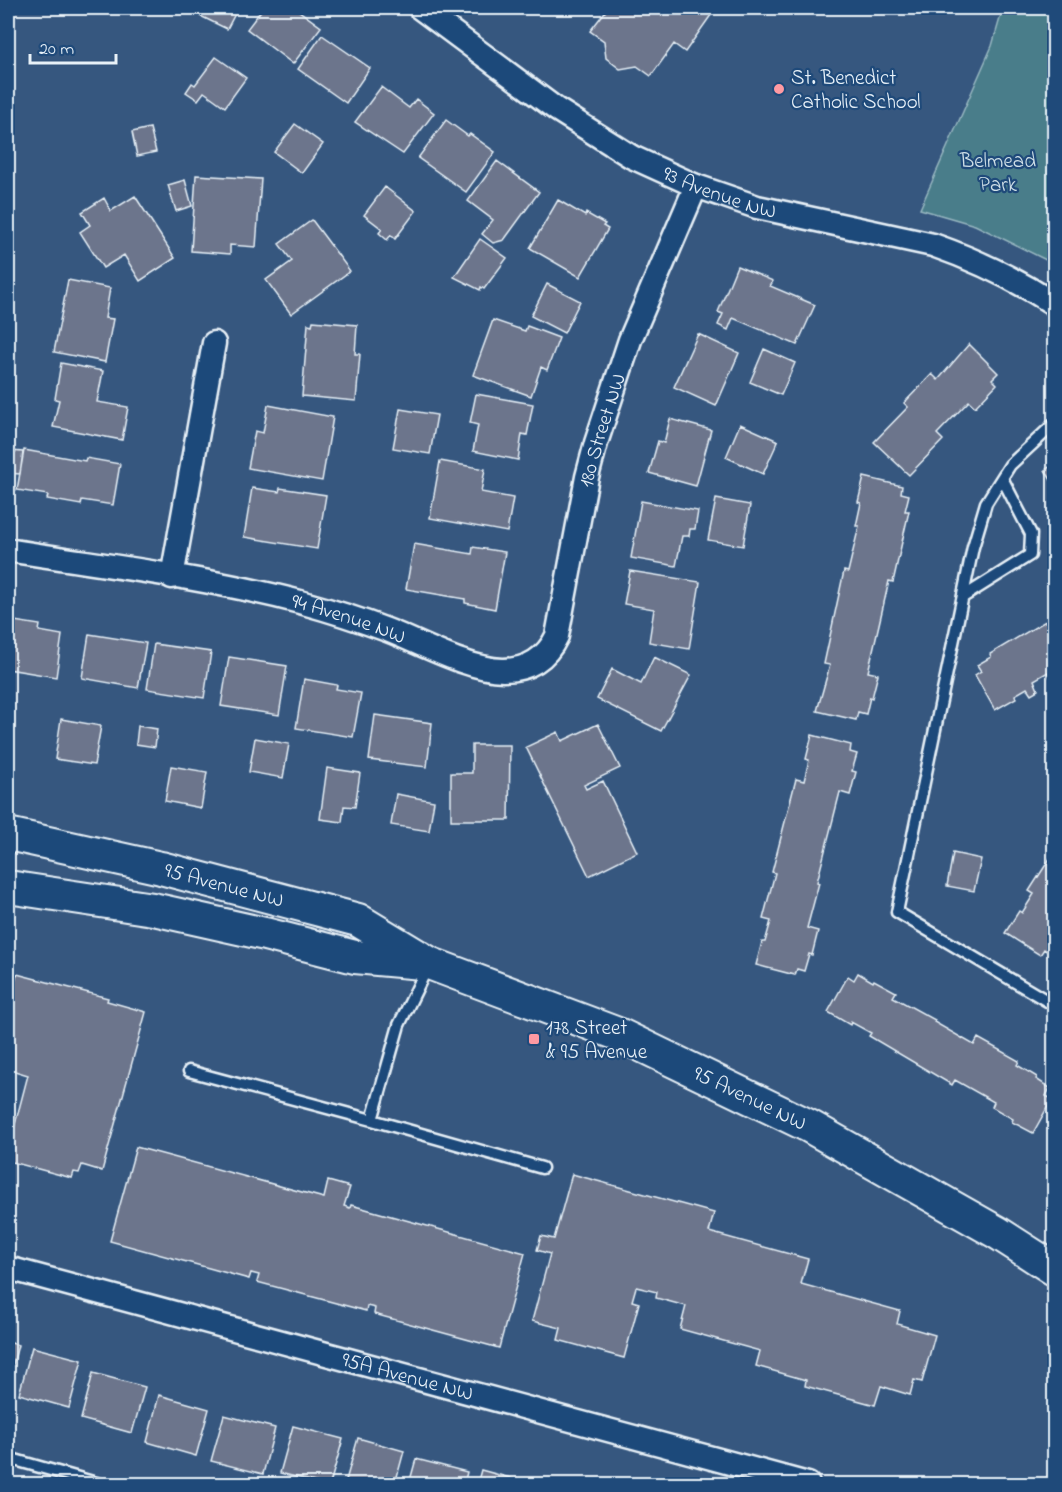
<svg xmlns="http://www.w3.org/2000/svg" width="1062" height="1492" viewBox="0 0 1062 1492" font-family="'Indie Flower',sans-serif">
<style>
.green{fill:#497d8a;stroke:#98b7c1;stroke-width:1.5}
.building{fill:#6c758c;stroke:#e8f1f8;stroke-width:1.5}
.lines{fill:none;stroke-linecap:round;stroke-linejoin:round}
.lane-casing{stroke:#e8f1f8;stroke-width:15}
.street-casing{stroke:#e8f1f8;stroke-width:27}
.secondary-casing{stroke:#e8f1f8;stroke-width:36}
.lane{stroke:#1f4a7a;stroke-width:10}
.street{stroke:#1f4a7a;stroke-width:22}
.secondary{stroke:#1f4a7a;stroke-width:32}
.poi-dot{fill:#ff9aa2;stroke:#1f4a7a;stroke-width:2}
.labels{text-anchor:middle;stroke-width:4.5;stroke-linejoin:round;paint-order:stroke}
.poi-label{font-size:21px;fill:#e8f1f8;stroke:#1f4a7a;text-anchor:start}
.park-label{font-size:21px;fill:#d0e0e8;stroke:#1f4a7a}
.street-label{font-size:21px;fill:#e8f1f8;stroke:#1f4a7a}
</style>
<rect width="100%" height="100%" fill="#36577f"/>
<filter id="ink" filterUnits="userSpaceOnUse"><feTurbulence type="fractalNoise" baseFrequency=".0167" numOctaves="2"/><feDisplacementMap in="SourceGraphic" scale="12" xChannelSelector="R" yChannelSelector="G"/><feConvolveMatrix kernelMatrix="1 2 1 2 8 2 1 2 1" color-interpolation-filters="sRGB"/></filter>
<g filter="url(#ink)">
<!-- green -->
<path class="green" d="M1003,8h51v258l-10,-7 -69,-34 -55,-16 72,-163z"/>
<!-- building -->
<path class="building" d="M184,8h54l-11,21z
M263,8h32l26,19 -28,37 -46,-35z
M608,8h-1h109l-31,44 -11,-8 -23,32 -14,-10 -17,3 -14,-11 -2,-17 -14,-10z
M322,35l48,33 -24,35 -48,-34z
M216,57l30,21 -21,29 -21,-15 -6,8 -12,-8 6,-9 3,2z
M381,87l28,21 7,-9 18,14 -31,41 -48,-32z
M446,120l22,16 2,-2 25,18 -29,40 -48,-34z
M295,124l28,20 -21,29 -28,-21z
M150,128l6,24 -19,4 -5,-24z
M497,161l42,31 -35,48 -11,3 -11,-9 11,-14 -25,-19z
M196,175l65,4 -5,68 -26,-2v9l-39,-3z
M185,180l7,26 -16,5 -8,-26z
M385,187l31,24 -21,28 -4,-4 -4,5 -8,-7 3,-4 -18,-14z
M135,196l40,62 -35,23 -16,-26 -21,13 -23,-36 10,-7 -8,-13 22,-14 7,13z
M558,200l27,16 1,-3 19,11 -2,2 5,3 -28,48 -50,-29z
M312,220l38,51 -59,43 -25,-34 26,-19 -13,-17z
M480,239l27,19 -23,31 -3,-2 -1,3 -26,-13z
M737,266l36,15 -3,5 45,19 -18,40 -64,-27 -5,12 -10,-5 5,-11 -5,-2z
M68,280l42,8 -5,30 8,1 -8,43 -51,-10z
M547,284l33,17 -16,32 -33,-17z
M493,320l32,11 2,-5 32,12 -12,32 -6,-3 -10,29 -58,-21z
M313,321l44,4 -2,29h5l-4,47 -54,-5 6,-72 4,1z
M698,334l41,19 -23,53 -42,-19z
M969,344l29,29 -6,6 5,5 -22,23 -6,-6 -32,33 6,6 -34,35 -35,-33 34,-35 -4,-4 28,-29 6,6z
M764,349l31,14 -14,32 -31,-13z
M61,363l42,8 -6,31 31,5 -6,33 -69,-13 6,-27 -4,-1z
M476,394l57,10 -6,31 -5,-1 -4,26 -45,-9 5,-26 -8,-2z
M268,405l65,12 -11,64 -74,-13 7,-37 8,2z
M400,409l37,6 -7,39 -37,-6z
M670,419l41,11 -15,56 -47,-13 9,-32 6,2z
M740,424l38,17 -15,33 -37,-17z
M24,450l61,11 1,-3 34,6 -7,41 -31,-5 -1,5 -34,-6 1,-4 -31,-5z
M10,451l13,1 -3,22 -12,-1z
M440,461l45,8 -4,23 32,6 -6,34 -77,-14z
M1054,464v21l-9,-15z
M864,477l38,9 -1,7 8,2 -4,16h4l-16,71 -4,-1 -21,91 10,2 -6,24 -2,-1 -4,17 -8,-2 -2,8 -39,-9 13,-46 -6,-1 20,-93 4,1 11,-46h-3l5,-23 -3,-1z
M252,488l27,4 1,-4 46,7 -9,54 -73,-12z
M716,499l34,6 -7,41 -35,-6z
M641,501l57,10 -3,18h-5l-1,7h-7l-6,30 -45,-8z
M414,544l58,10 1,-7 32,5 -10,57 -30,-6v-4l-59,-10z
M630,571l70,11 -11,67 -40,-7 5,-33 -30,-5z
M1054,616v52l-2,1 2,5 -4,3 -2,-5 -14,8 4,10 -7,4 -4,-6 -12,7 1,3 -21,12 -20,-35 6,-4 -4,-6 14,-8 -1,-3z
M8,620l32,5 -1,6 23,4 -6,42 -48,-8z
M89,634l57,9 -8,45 -56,-10z
M154,644l57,8 -7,46 -57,-9z
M229,657l58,9 -8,49 -58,-9z
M654,657l37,18 -30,56 -64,-32 15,-30 29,15z
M304,679l33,6 -1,4 25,4 -8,44 -57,-9z
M375,715l57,8 -5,44 -58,-7z
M61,719l40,7 -7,39 -39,-6z
M598,724l22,44 -36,17 2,4 17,-8 34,71 -48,24 -63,-129 32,-15 4,9z
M138,726l19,3 -2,18 -19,-3z
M812,735l39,10 -1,7 7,2 -5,17 4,1 -6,23 -10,-3 -23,90 2,1 -12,45 11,3 -6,24 -3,-1 -5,17 -7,-2 -2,6 -39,-10 6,-23h3l6,-21 -8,-2 12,-46 -3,-1 24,-93 8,2 5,-21 -3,-1z
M255,738l34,6 -6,34 -34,-6z
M472,745h38l-1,75h-58v-47h21z
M171,766l36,6 -6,36 -36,-7z
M327,768l33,5 -5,34 -11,-1 -2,16 -22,-3z
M396,794l38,7 -5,30 -38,-6z
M1054,852v92l-5,9 -5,-4 -4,6 -35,-22 14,-22 3,2 12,-19 -5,-3z
M953,853l28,6 -7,32 -27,-5z
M858,973l15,9 1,-2 22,12 -3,5 42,23 -1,2 40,23 4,-7 41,23 -2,4 20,12 -1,2 14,9 -4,8 6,3 -19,34 -21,-11 1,-3 -21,-12 2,-5 -39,-22 -3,5 -83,-49 2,-3 -20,-11 -1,3 -22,-13 20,-36 6,4z
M17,974l91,24 -1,3 39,11 -44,159 -20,-6 -3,8 -5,-1 -2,6 -64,-17v-10l20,-76 -20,-6v-85l6,2z
M136,1147l188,51 4,-17 22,6 -6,19 6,2 1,-3 174,48 -26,95 -125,-34 1,-6 -8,-2 -1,5 -109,-29 2,-7 -8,-2 -2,6 -139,-38z
M572,1174l142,39 -5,19 99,27 -7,25 99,27 -3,13 38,11 -13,47 -8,-2 -4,15 -29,-9 -6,19 -70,-19 1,-6 -50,-14 4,-15 -80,-22 6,-23 -30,-8 1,-6 -21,-5 -4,14 7,2 -15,55 -66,-18 3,-12 -29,-7 18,-67 -13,-4 4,-14 13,3z
M8,1342l10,3 -10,39z
M32,1347l50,13 -13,48 -50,-14z
M93,1373l52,14 -13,46 -51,-14z
M159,1395l50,14 -13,47 -49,-14z
M224,1415l51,13 -12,46 -52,-13z
M293,1426l50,13 -13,45h-7l-43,-11z
M358,1438l46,13 -9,33h-50z
M416,1459l51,13 -3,12h-55z
M481,1470l51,14h-55z"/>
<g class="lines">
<!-- lane casing -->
<g class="lane-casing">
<path id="lane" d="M1054,424l-44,41 -24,38 -13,44 -76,365 157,93
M963,597l67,-42 1,-21 -29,-56
M189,1071l183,49 27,-95 29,-59
M372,1120l170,48
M8,1458l92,26"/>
</g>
<!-- street casing -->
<g class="street-casing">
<g id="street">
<path id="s1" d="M420,8l136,101 76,48 64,29 61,21 176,38c43,15 83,34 121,59"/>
<path id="s2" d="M8,550c97,16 197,27 292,52 29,8 58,17 87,28 34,13 80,39 116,40 25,0 43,-11 54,-34l30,-159 9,-34 34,-103 66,-154"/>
<path d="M172,577l42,-234"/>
<path id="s3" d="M8,1268l800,216"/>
</g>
</g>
<!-- secondary casing -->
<g class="secondary-casing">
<g id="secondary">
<path id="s4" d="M8,834l153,34 197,52 71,43 189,71 191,92 189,107 56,36"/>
<path d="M8,887l145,22 112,25 90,23 67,6"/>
</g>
</g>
<!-- lane -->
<use href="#lane" class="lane"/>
<!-- street -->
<use href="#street" class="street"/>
<!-- secondary -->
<use href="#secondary" class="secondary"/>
</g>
</g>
<!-- markers -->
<g class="poi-dot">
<circle cx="779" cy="89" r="6"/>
<rect x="528" y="1033" width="12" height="12" rx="3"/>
</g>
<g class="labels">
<!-- poi labels -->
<g class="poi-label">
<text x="791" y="84">St. Benedict<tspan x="791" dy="24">Catholic School</tspan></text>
<text x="546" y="1034">178 Street<tspan x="546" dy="24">&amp; 95 Avenue</tspan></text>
</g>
<!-- park labels -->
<g class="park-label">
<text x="998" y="167">Belmead<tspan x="998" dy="24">Park</tspan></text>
</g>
<!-- street labels -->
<g class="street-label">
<text dy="7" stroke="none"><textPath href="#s1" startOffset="354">93 Avenue NW</textPath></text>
<text dy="7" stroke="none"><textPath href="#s2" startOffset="790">180 Street NW</textPath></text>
<text dy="7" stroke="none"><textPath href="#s2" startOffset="348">94 Avenue NW</textPath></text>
<text dy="7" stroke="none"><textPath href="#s4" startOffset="222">95 Avenue NW</textPath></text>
<text dy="7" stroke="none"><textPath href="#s4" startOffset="792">95 Avenue NW</textPath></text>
<text dy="7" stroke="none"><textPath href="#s3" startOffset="414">95A Avenue NW</textPath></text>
</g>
</g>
<!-- margin -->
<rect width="1062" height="1492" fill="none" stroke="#1f4a7a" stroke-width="30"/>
<rect x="15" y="15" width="1032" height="1462" fill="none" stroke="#e8f1f8" stroke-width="2" filter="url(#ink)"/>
<!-- scale -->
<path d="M30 54v9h86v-9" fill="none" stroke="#e8f1f8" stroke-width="3"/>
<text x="39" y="54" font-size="18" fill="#e8f1f8" stroke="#1f4a7a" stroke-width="4.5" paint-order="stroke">20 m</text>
</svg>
